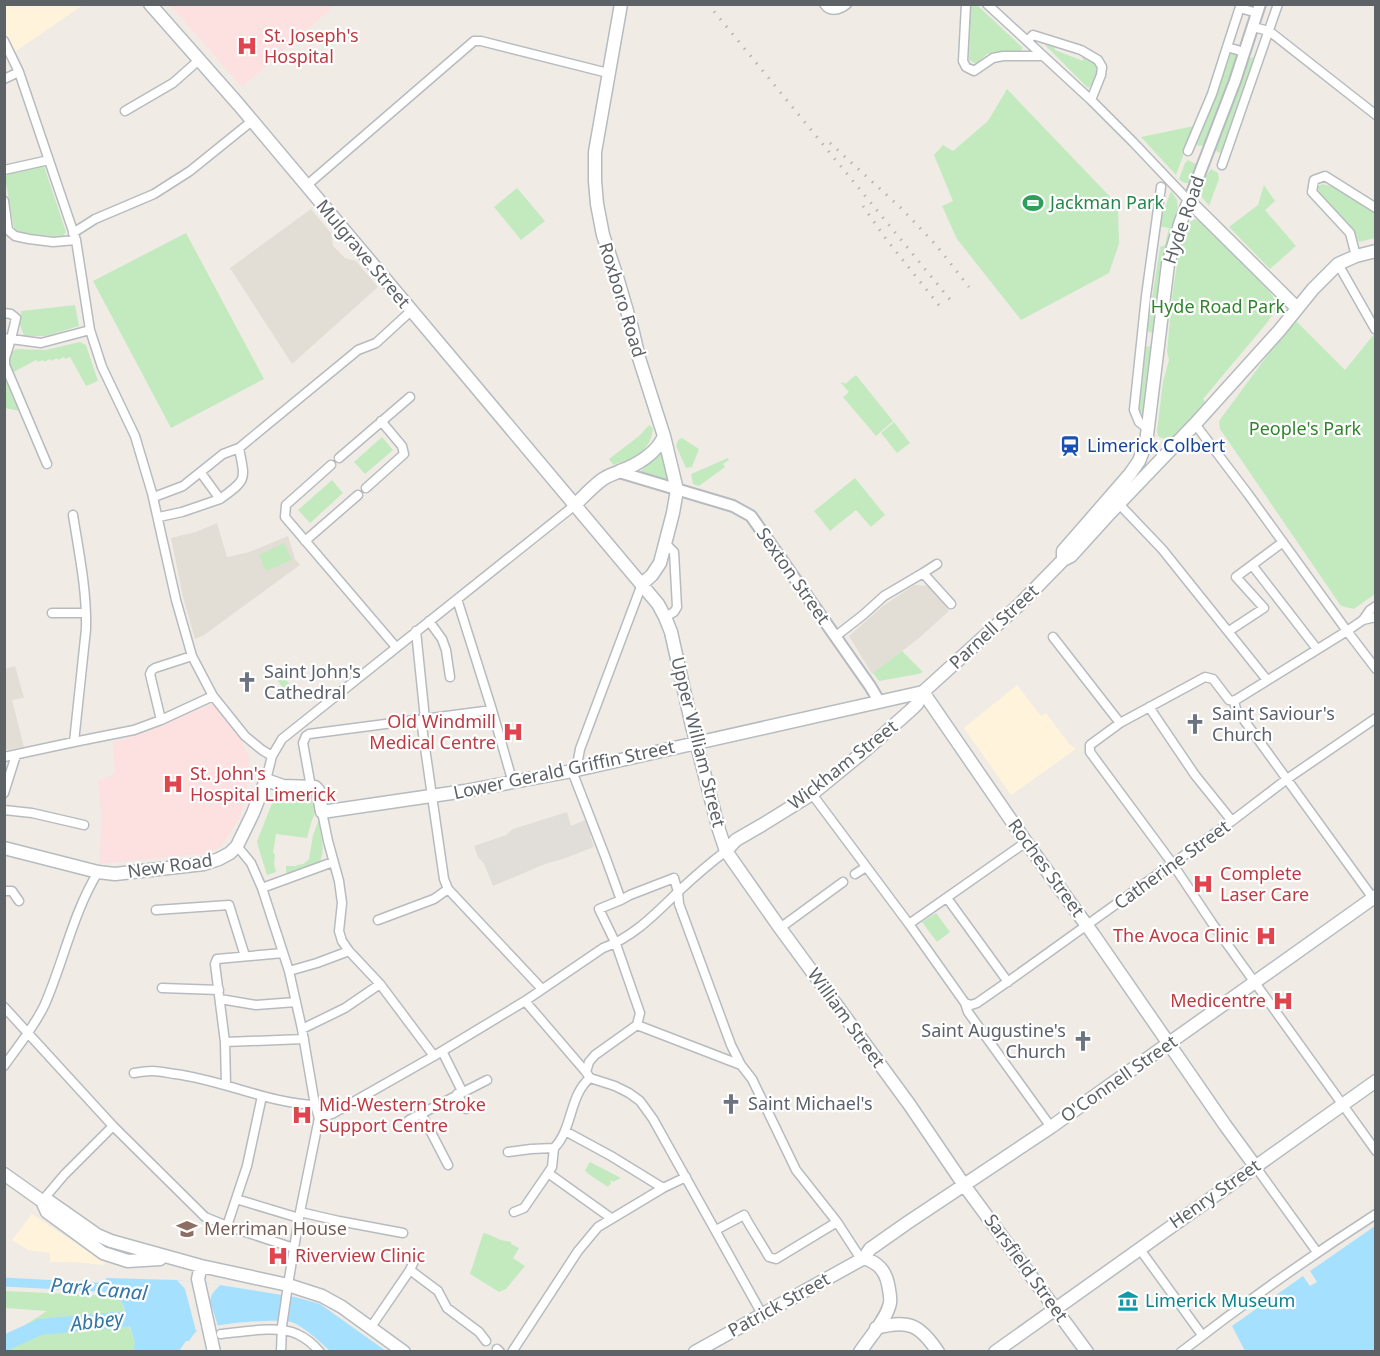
<svg xmlns="http://www.w3.org/2000/svg" width="1380" height="1356" viewBox="0 0 1380 1356" font-family="'Noto Sans',sans-serif">
<style>
.commercial{fill:#fff3db}
.industrial{fill:#e1ded9}
.education{fill:#e2ded5}
.medical{fill:#fde0e0}
.green{fill:#c3eabf}
.water{fill:#a6e0ff}
.pier{fill:#f0ece5}
.lines{fill:none;stroke-linecap:round;stroke-linejoin:round}
.canal{stroke:#a6e0ff;stroke-width:9}
.river{stroke:#a6e0ff;stroke-width:16}
.minor-casing{stroke:#b7bbc0;stroke-width:11}
.tertiary-casing{stroke:#b7bbc0;stroke-width:14}
.secondary-casing{stroke:#b6bbc0;stroke-width:15}
.minor{stroke:#fff;stroke-width:8}
.tertiary{stroke:#fff;stroke-width:10}
.secondary{stroke:#fff;stroke-width:12}
.rail{stroke:#b4b5b6;stroke-width:3;stroke-dasharray:1.5 8;stroke-linecap:butt}
.labels{text-anchor:middle;stroke-width:4.5;stroke-linejoin:round;paint-order:stroke}
.health-label{font-size:18px;fill:#be3a42;stroke:#fff;text-anchor:start}
.leisure-label{font-size:18px;fill:#27864d;stroke:#fff;text-anchor:start}
.street-label{font-size:18px;fill:#5c6266;stroke:#fff}
.park-label{font-size:18px;fill:#31842d;stroke:#fff}
.transit-label{font-size:18px;fill:#164399;stroke:#fff;text-anchor:start}
.worship-label{font-size:18px;fill:#5b616d;stroke:#fff;text-anchor:start}
.education-label{font-size:18px;fill:#785e54;stroke:#fff;text-anchor:start}
.culture-label{font-size:18px;fill:#0d838f;stroke:#fff;text-anchor:start}
.water-label{font-size:20px;font-style:italic;fill:#3477a7;stroke:#fff}
</style>
<rect width="100%" height="100%" fill="#f0ece5"/>
<!-- commercial -->
<path class="commercial" d="M4,5h79l-77,53 -2,-4z
M1017,685l24,31 5,-3 24,32h1l5,4 -65,46 -47,-67z
M32,1214l73,49 -1,2 -30,-3h-24v-9l-22,-3 -16,-10z"/>
<!-- industrial -->
<path class="industrial" d="M567,812l4,14 16,-7 5,15 -2,1 4,12 -34,13 -15,4 -52,22 -9,-22 -6,-7 -4,-11 32,-11 7,-6z"/>
<!-- education -->
<path class="education" d="M311,209l20,24 2,13 12,12 11,3 22,26 -86,77 -62,-96z
M217,523l10,34 22,-5 39,-16 7,23 5,6 -96,70 -9,4 -12,-42 -12,-59 25,-6z
M914,585l15,1 20,25 -31,28 -46,35 -23,-38 34,-30z
M15,666l9,32 -12,2 12,47 -19,3v-81z"/>
<!-- medical -->
<path class="medical" d="M170,5h165l-93,82z
M212,704l29,36 9,18 -3,29 -6,29 -20,30 -11,7 -110,11 1,-52 -3,-31 17,-8 -2,-31 38,-12z"/>
<!-- green -->
<path class="green" d="M974,5h3l46,43 -4,4 -32,2 -11,10 -7,-4 1,-53z
M1050,40l3,2 2,8 28,11 -1,-7 17,12 -6,19 -5,3 -43,-43z
M1233,52l5,1v6l-34,86 -6,1 -2,-4 11,-24 22,-62z
M1253,57l2,4 -32,87 -3,5 -6,-3v-4l29,-68 5,-19z
M1007,89l111,116 1,39 -10,29 -88,47 -64,-81 -15,-33 11,-5 -19,-46 9,-10 10,6 35,-30z
M1194,126l-18,49 -35,-38z
M1188,160l10,5 -8,18h-6l-5,-4 6,-16z
M44,166l22,66 -4,5 -41,-4 -7,-5 -9,-50 3,-5z
M1211,169l7,4 1,6 -10,27 -8,-10c1,-11 3,-19 10,-27z
M1322,184l14,3 39,25v26l-16,4 -8,-14 -34,-35v-6z
M1264,185l11,16 -10,9 31,36 -26,23 -41,-42 29,-22z
M517,188l28,33 -24,19 -27,-33z
M1171,191l6,9 1,11 -6,17 -8,36 -11,69 -4,-1 -2,-2 13,-83 5,-2 4,-17 -11,-2z
M1195,219l6,3 13,15 4,-1 23,22 1,6c9,9 35,30 34,42 0,7 -6,12 -10,18l-63,75 5,7 -33,32 -11,1 -6,-3 -1,-5 6,-49 6,-22 -2,-9 6,-63 5,-29 10,-33 2,-4z
M186,233l78,146 -93,49 -78,-147z
M75,305l4,21 -33,10h-22l-4,-11 1,-14z
M1294,319l51,51 30,-37v261l-21,15 -13,-3 -121,-177 -1,-8z
M80,342l6,3 12,36 -12,5 -16,-29 -5,2 -1,-2 -6,3 -1,-2 -6,3 -1,-2 -6,3 -1,-2 -5,2 -2,-2 -24,13 -3,-10 2,-11 5,-3 29,1z
M1150,346l2,2 -6,62 -3,3 -3,-1 -1,-2 7,-63z
M856,375l37,46 -17,15 -33,-39 6,-5 -8,-9 2,-1 2,2z
M4,378h1l15,33 -15,-3z
M894,422l16,21 -13,10 -16,-20z
M649,425l4,3c-2,24 -20,30 -40,37l-4,-6 30,-23z
M382,437l11,13 -28,24 -11,-12z
M682,438l17,11 -7,18 -6,1 -10,-22 2,-6z
M661,451l2,1 6,26 -2,3 -28,-8z
M728,458l1,2 -6,4 2,3 -26,19 -6,-2 -2,-10z
M855,478l30,37 -14,12 -15,-17 -26,21 -16,-20z
M332,480l11,13 -33,30 -12,-13z
M284,543l8,17 -26,11 -7,-16z
M902,651l21,21 -4,2 -40,7 -6,-8z
M281,673l18,24 -6,5 -18,-25z
M306,791l7,3 3,17 -4,9 -5,18 -31,-4 -3,19 2,1 -1,10 2,8 -9,3 -9,-29 -1,-5 16,-40 2,-4z
M319,819c1,15 7,29 1,43l-34,13v-9h10l1,-1 6,-1 6,-5 4,-24z
M936,913l14,19 -13,10 -15,-20z
M590,1162l31,16 -8,4 -3,-2 1,3 -3,4 -21,-14 -2,-3z
M485,1233l16,7 10,2v2l8,4 -6,10 12,8 -19,23 -7,3 -29,-18 13,-40z
M5,1291l109,5 9,8 2,8 -103,15 25,-16 -42,-3z
M129,1325l6,18 -2,8 -128,1v-3l42,-20z"/>
<!-- water -->
<path class="water" d="M1375,1226v125h-130l-13,-25 71,-50 7,10 7,-4 -7,-11z
M106,1278l71,2 43,5 75,12 25,7 66,47h-56c-11,-10 -22,-21 -36,-28 -13,-6 -84,1 -97,8 -3,2 -6,7 -8,10h-3l-7,10h-46l2,-8 -12,-39 -9,-8 -10,-1z"/>
<!-- pier -->
<path class="pier" d="M177,1280l43,5 -8,9 -2,7 8,25 -22,5 -11,-42z"/>
<g class="lines">
<!-- canal -->
<path class="canal" d="M4,1282l112,6"/>
<!-- river -->
<path class="river" d="M4,1344l7,-4 29,-13 86,-8 21,-6"/>
<!-- minor casing -->
<g class="minor-casing">
<path id="minor" d="M824,4c6,9 16,6 23,0
M966,4l-3,57 3,6 8,4 19,-13 10,-2h39
M987,4l104,96 42,42 56,59
M1240,8l17,5
M1253,27l16,4 107,84
M4,41l15,31 57,168 14,90 12,37 33,69 17,57 24,107 16,56 21,40 32,40 17,14 10,6
M1027,41l6,-6 48,15 17,10 4,7 -1,8 -10,25
M1227,47l14,-43
M4,79l15,-7
M125,111l48,-28 26,-23
M1188,151l24,-57 15,-47 17,5
M1222,165l56,-161
M4,170l45,-10
M306,186l168,-145h7l127,32
M4,201l4,29 7,6 14,3 24,3 23,-2
M73,233l22,-14 59,-25 36,-23 62,-50
M1356,256l-6,-23 -38,-41 2,-12 11,-4 51,32
M1338,264l37,65
M4,313l7,1 5,4 -5,21 30,4 49,-13
M4,338l7,1 -6,19v7l42,99
M1195,424l53,70 99,137 29,38
M1148,429l-9,-7 -5,-12 12,-114 15,-109
M339,458l71,-61
M331,465l-45,40 -1,12 111,130
M366,488l38,-34 -2,-8 -21,-25
M154,497l29,-11 40,-32 16,-6 119,-98 18,-7 36,-33
M220,499c28,-20 25,-19 19,-51
M1119,504l43,45 105,131
M73,515c6,38 14,76 13,114l-12,113
M159,517l23,-5 38,-13 -19,-26
M305,541l53,-46
M1252,565l65,84
M923,573l14,-9
M457,599l35,111 21,73
M52,613h34
M665,617l9,-5 3,-5 -3,-55 -8,-8
M1363,620l13,-3
M429,621l13,18 4,11 4,27
M416,631l9,88
M1229,631l35,-23 -28,-31 47,-35
M836,636l27,-21 21,-19 39,-23 28,31
M1053,637l67,86
M1234,701l-5,-1 -16,-21 -8,-2 -85,46 -30,22v7l82,111 40,60 164,228
M1234,701l2,8 139,192
M1234,701l113,-70 16,-11 7,-10 6,-4
M1149,707l46,68 37,46
M161,720l-11,-46 2,-4 3,-2 37,-12
M421,720l23,159 4,10 94,100
M4,757l70,-15 60,-12 27,-10 52,-24
M579,770l-1,-10 2,-11 62,-165
M572,771l33,85 16,44 -22,9 17,35 24,69 -3,12
M266,780l6,-24 10,-17 293,-234
M311,787l-8,-44 3,-7 3,-2 183,-24
M4,793l12,-38
M812,794l97,130 56,79 3,9 83,115
M4,810l28,3 52,12
M322,812l6,29 11,40 3,22 -3,28 3,10 7,10 31,33 54,72
M237,846l14,17 11,25 27,83 13,58 13,76 4,13
M855,874l11,-7
M262,888l71,-26
M4,891h8l7,10
M947,898l61,84
M621,900l9,-5 44,-17 4,14 1,12 52,141 10,20 11,14 44,91 41,52 24,37
M156,910l73,-5 16,51
M378,920l56,-21 14,-10
M909,924l117,-82
M780,928l63,-46
M289,971l28,-8 32,-12
M162,988l57,2
M220,999l36,6 40,-3
M525,1001l61,71 4,6 25,8 14,7 11,8 13,18 109,195
M965,1003l6,2 6,-2 36,-25 219,-157 55,-42 89,-61
M4,1007l109,119 92,91 22,9 67,22
M637,1025l104,40
M302,1029l43,-21 35,-24
M225,1042l79,-3
M442,1051l20,40
M4,1066c14,-20 31,-40 41,-62 19,-44 28,-91 53,-132
M586,1072l3,-10 6,-7 42,-30
M134,1073c6,-1 12,-2 18,-2 8,0 16,2 23,3 48,6 92,29 140,31
M226,1085l-1,-43 -10,-78 2,-5 66,-6
M457,1094l9,15
M421,1113l27,52
M319,1118l13,-4 102,-58 91,-55 78,-53c31,-11 54,-36 77,-58 15,-14 30,-27 46,-39
M409,1120l78,-40
M565,1131l46,25 52,32
M508,1152l23,-3 23,-1
M1255,1166l62,86
M548,1173l63,45
M236,1199l63,19
M42,1201l22,-26 49,-49
M300,1212l39,9 64,12
M514,1212l10,-4 24,-35 4,-6 2,-19c19,-19 15,-53 36,-70
M227,1226l20,-60 15,-70
M716,1230l28,-15c8,15 17,28 25,42l7,2 61,-37
M1139,1248l63,87
M410,1270l28,21 9,17 32,24 7,9
M371,1327l39,-57 5,-11
M221,1334c20,-2 58,-9 76,0 9,4 17,11 23,18
M497,1349l3,3
M281,1352l1,-26 6,-41 12,-73 19,-94
M512,1352l66,-101 20,-24 65,-39 23,-11
M1181,1352c63,-49 128,-95 195,-138"/>
</g>
<!-- tertiary casing -->
<g class="tertiary-casing">
<path id="tertiary" d="M1189,201l46,-120 25,-77
M619,472l114,34 18,10 119,170 9,15"/>
</g>
<!-- secondary casing -->
<g class="secondary-casing">
<path id="secondary" d="M150,4l89,101 419,499 7,13 6,15 21,94 27,104 7,21 54,77 129,176 55,81 123,167
M621,4l-26,148v29l2,23 6,31 14,42 15,51 7,30 25,78 13,54 -4,23 -13,50 -8,12 -10,9
M575,505c9,-9 18,-19 28,-26 6,-4 11,-5 17,-8 17,-6 37,-18 44,-35
M1063,560v-9l67,-77 9,-13 7,-18 22,-179 13,-43 8,-20 108,107
M923,692l103,150 67,92 132,191 30,41
M4,848l94,24 17,2 89,-10 15,-5 11,-6 7,-7 16,-33 13,-33 17,6 32,1 3,3 4,22 143,-21 107,-20 351,-79
M726,851l10,-11 26,-15 50,-31 55,-45 45,-40 5,-5 6,-12 97,-88 43,-44 8,-4 39,-43 85,-89 84,-93 34,-42 25,-25 18,-8 20,-5
M4,1174l38,27 8,1 47,33 14,6 90,25 87,19 34,11 20,11 62,45
M42,1201l5,11 56,41 25,8 32,-2
M201,1266l-3,13 16,73
M876,1328c33,-9 44,-3 62,24
M695,1352l169,-94 6,-9 37,-26 144,-96 325,-231
M860,1352c9,-14 27,-33 30,-49 1,-6 -1,-13 -2,-19 -3,-14 -10,-21 -24,-26
M995,1352l381,-271"/>
</g>
<!-- minor -->
<use href="#minor" class="minor"/>
<!-- tertiary -->
<use href="#tertiary" class="tertiary"/>
<!-- secondary -->
<use href="#secondary" class="secondary"/>
<!-- rail -->
<path class="rail" d="M708,4l244,298
M830,143l72,66 34,36 33,42
M863,206l23,33 56,70"/>
</g>
<!-- icons -->
<defs>
<g id="hospital-bare" transform="scale(1.62)"><path d="M-5-5h3v3.5h4V-5h3V5h-3V1.5h-4V5h-3Z" fill="#e0444e" stroke="#fff" stroke-width="2.5" paint-order="stroke"/></g>
<g id="stadium-bare" transform="scale(1.62)"><path d="M0-5a6.5 5 0 1 0 0 10a6.5 5 0 1 0 0-10ZM-3.5-1.8h7v3.6h-7Z" fill="#2e9e5b" stroke="#fff" stroke-width="2.5" paint-order="stroke"/></g>
<g id="station-bare" transform="scale(1.62)"><path d="M-3-6H3Q5-6 5-4V2Q5 4 3 4L4.5 6H3L1.5 4h-3L-3 6H-4.5L-3 4Q-5 4-5 2V-4Q-5-6-3-6ZM-3.5-4v3h7v-3ZM-3.5 1v1.5H-2V1ZM2 1v1.5H3.5V1Z" fill="#1a4fb4" stroke="#fff" stroke-width="2.5" paint-order="stroke"/></g>
<g id="church-bare" transform="scale(1.62)"><path d="M-1.2-6h2.4v3.5h3.3v2.4h-3.3V6h-2.4V-.1h-3.3v-2.4h3.3Z" fill="#6b7280" stroke="#fff" stroke-width="2.5" paint-order="stroke"/></g>
<g id="university-bare" transform="scale(1.62)"><path d="M0-5L7-2L0 1L-7-2ZM-4 1L0 2.5L4 1V4Q0 6-4 4Z" fill="#8d6e63" stroke="#fff" stroke-width="2.5" paint-order="stroke"/></g>
<g id="museum-bare" transform="scale(1.62)"><path d="M0-6L6-3V-2H-6V-3ZM-5-1h2V3h-2ZM-1-1h2V3h-2ZM3-1h2V3H3ZM-6 4H6V6H-6Z" fill="#0f9aa8" stroke="#fff" stroke-width="2.5" paint-order="stroke"/></g>
</defs>
<g fill-rule="evenodd">
<use href="#hospital-bare" x="247" y="46"/>
<use href="#stadium-bare" x="1033" y="203"/>
<use href="#station-bare" x="1070" y="446"/>
<use href="#church-bare" x="247" y="682"/>
<use href="#church-bare" x="1195" y="724"/>
<use href="#hospital-bare" x="513" y="732"/>
<use href="#hospital-bare" x="173" y="784"/>
<use href="#hospital-bare" x="1203" y="884"/>
<use href="#hospital-bare" x="1266" y="936"/>
<use href="#hospital-bare" x="1283" y="1001"/>
<use href="#church-bare" x="1083" y="1041"/>
<use href="#church-bare" x="731" y="1104"/>
<use href="#hospital-bare" x="302" y="1115"/>
<use href="#university-bare" x="187" y="1229"/>
<use href="#hospital-bare" x="278" y="1256"/>
<use href="#museum-bare" x="1128" y="1301"/>
</g>
<g class="labels">
<!-- health labels -->
<g class="health-label">
<text x="264" y="42">St. Joseph's<tspan x="264" dy="21">Hospital</tspan></text>
<text x="496" y="728" text-anchor="end">Old Windmill<tspan x="496" dy="21">Medical Centre</tspan></text>
<text x="190" y="780">St. John's<tspan x="190" dy="21">Hospital Limerick</tspan></text>
<text x="1220" y="880">Complete<tspan x="1220" dy="21">Laser Care</tspan></text>
<text x="1249" y="942" text-anchor="end">The Avoca Clinic</text>
<text x="1266" y="1007" text-anchor="end">Medicentre</text>
<text x="319" y="1111">Mid-Western Stroke<tspan x="319" dy="21">Support Centre</tspan></text>
<text x="295" y="1262">Riverview Clinic</text>
</g>
<!-- leisure labels -->
<g class="leisure-label">
<text x="1050" y="209">Jackman Park</text>
</g>
<!-- street labels -->
<g class="street-label">
<text transform="translate(1184 220) rotate(-71)" y="6">Hyde Road</text>
<text transform="translate(363 254) rotate(50)" y="6">Mulgrave Street</text>
<text transform="translate(622 300) rotate(73)" y="6">Roxboro Road</text>
<text transform="translate(793 576) rotate(55)" y="6">Sexton Street</text>
<text transform="translate(994 627) rotate(-43)" y="6">Parnell Street</text>
<text transform="translate(698 742) rotate(76)" y="6">Upper William Street</text>
<text transform="translate(843 765) rotate(-38)" y="6">Wickham Street</text>
<text transform="translate(564 770) rotate(-12)" y="6">Lower Gerald Griffin Street</text>
<text transform="translate(1172 865) rotate(-36)" y="6">Catherine Street</text>
<text transform="translate(170 866) rotate(-8)" y="6">New Road</text>
<text transform="translate(1046 868) rotate(54)" y="6">Roches Street</text>
<text transform="translate(846 1018) rotate(54)" y="6">William Street</text>
<text transform="translate(1119 1079) rotate(-35)" y="6">O'Connell Street</text>
<text transform="translate(1215 1194) rotate(-35)" y="6">Henry Street</text>
<text transform="translate(1026 1268) rotate(54)" y="6">Sarsfield Street</text>
<text transform="translate(779 1305) rotate(-29)" y="6">Patrick Street</text>
</g>
<!-- park labels -->
<g class="park-label">
<text x="1218" y="313">Hyde Road Park</text>
<text x="1305" y="435">People's Park</text>
</g>
<!-- transit labels -->
<g class="transit-label">
<text x="1087" y="452">Limerick Colbert</text>
</g>
<!-- worship labels -->
<g class="worship-label">
<text x="264" y="678">Saint John's<tspan x="264" dy="21">Cathedral</tspan></text>
<text x="1212" y="720">Saint Saviour's<tspan x="1212" dy="21">Church</tspan></text>
<text x="1066" y="1037" text-anchor="end">Saint Augustine's<tspan x="1066" dy="21">Church</tspan></text>
<text x="748" y="1110">Saint Michael's</text>
</g>
<!-- education labels -->
<g class="education-label">
<text x="204" y="1235">Merriman House</text>
</g>
<!-- culture labels -->
<g class="culture-label">
<text x="1145" y="1307">Limerick Museum</text>
</g>
<!-- water labels -->
<g class="water-label">
<text transform="translate(99 1289) rotate(5)" y="7">Park Canal</text>
<text transform="translate(97 1321) rotate(-7)" y="7">Abbey</text>
</g>
</g>
<!-- border -->
<rect width="1380" height="1356" fill="none" stroke="#5c6266" stroke-width="12"/>
</svg>
